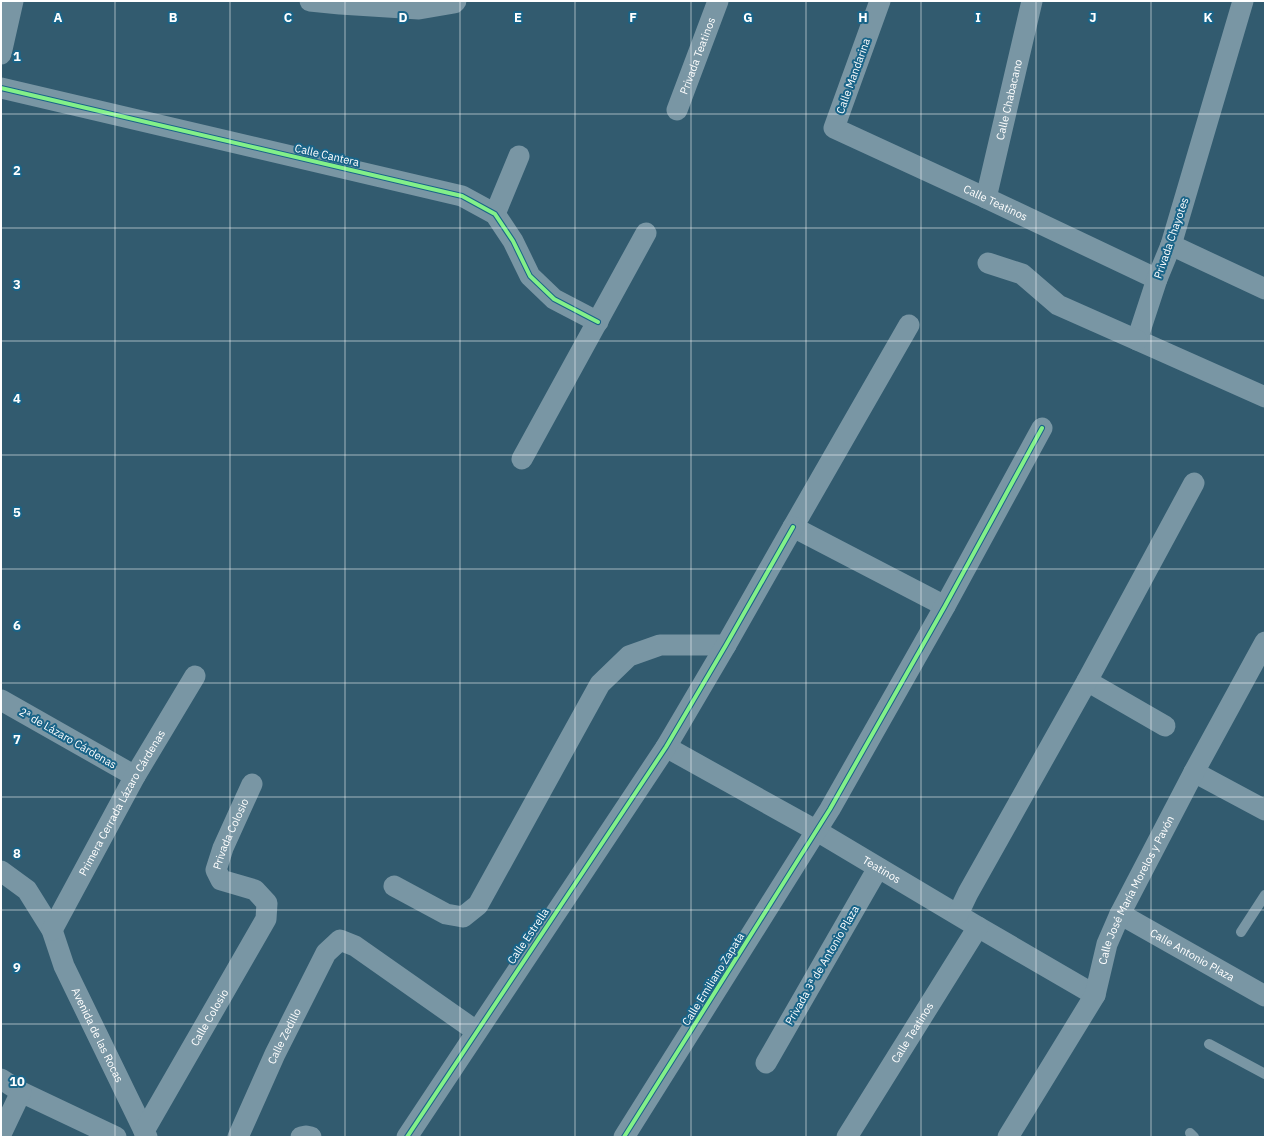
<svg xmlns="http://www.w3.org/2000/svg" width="1266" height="1138" viewBox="0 0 1266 1138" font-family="'IBM Plex Sans',sans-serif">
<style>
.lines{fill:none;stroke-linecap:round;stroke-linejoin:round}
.lane{stroke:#7996a4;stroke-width:10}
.street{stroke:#7996a4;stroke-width:21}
.cycleway-casing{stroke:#196488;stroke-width:6}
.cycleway{stroke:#82f089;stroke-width:4}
.grid{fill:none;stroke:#fff;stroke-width:1;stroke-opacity:0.55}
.labels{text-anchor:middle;stroke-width:4;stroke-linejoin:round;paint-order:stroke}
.street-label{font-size:11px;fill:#fff;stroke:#196488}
.grid-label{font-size:13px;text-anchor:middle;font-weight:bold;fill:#fff;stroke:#196488;stroke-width:4;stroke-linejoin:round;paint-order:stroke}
</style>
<rect width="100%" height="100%" fill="#325b6f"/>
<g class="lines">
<!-- lane -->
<path class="lane" d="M1241,932l24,-37
M1209,1044l56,30
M1190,1133l4,4"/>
<!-- street -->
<g class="street">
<path d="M310,1l30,3 79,5 35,-6 2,-2"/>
<path id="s1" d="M880,1l-46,127 152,70 171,81"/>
<path d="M1243,1l-72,244 -14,34 -20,61 128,57"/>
<path d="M1,54l12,-53"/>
<path d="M1,88l461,108 33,18 18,27 17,35 24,23 44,23"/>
<path id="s2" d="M677,110l41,-109"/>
<path id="s3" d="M986,198l46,-197"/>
<path d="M495,214l24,-58"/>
<path d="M1171,245l94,44"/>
<path d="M988,263l34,11 36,31 79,35"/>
<path d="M909,325l-116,202 152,79"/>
<path d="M522,459l124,-226"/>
<path d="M1087,681l78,45"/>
<path d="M1,700l134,76"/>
<path id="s4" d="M666,747l151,84 161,96 117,68"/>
<path d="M1194,772l71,38"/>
<path id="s5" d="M1,871l26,19 25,40 12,36 83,171"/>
<path d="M394,886l52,28 17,3 15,-12 122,-221 29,-28 31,-11h66"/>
<path d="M958,914l10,-21 119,-212 107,-198"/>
<path id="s6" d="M1120,914l145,82"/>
<path id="s7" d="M52,930l83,-154 60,-100"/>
<path d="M766,1063l112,-195"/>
<path d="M1,1079l20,13 95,45"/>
<path id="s8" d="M144,1131l122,-212 1,-16 -12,-13 -34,-10 -5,-10 7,-22 29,-64"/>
<path d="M1,1134l20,-42"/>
<path id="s9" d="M238,1137l37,-83 51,-101 14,-13 15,6 121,85"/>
<path d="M301,1137l5,-1 5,1"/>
<path d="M407,1137l259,-390 60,-102 67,-118"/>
<path d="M624,1137l206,-328 115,-203 97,-178"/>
<path id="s10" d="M847,1137l131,-210"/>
<path id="s11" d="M1008,1137l87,-142 12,-51 13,-30 74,-142 71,-130"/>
</g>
<!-- cycleway casing -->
<g class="cycleway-casing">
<path id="cycleway" d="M1,88l461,108 33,18 18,27 17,35 24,23 44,23
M407,1137l259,-390 60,-102 67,-118
M624,1137l206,-328 115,-203 97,-178"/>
</g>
<!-- cycleway -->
<use href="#cycleway" class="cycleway"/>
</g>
<!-- grid -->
<path class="grid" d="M115,1v1136M230,1v1136M345,1v1136M460,1v1136M575,1v1136M691,1v1136M806,1v1136M921,1v1136M1036,1v1136M1151,1v1136M1,114h1264M1,228h1264M1,341h1264M1,455h1264M1,569h1264M1,683h1264M1,797h1264M1,910h1264M1,1024h1264"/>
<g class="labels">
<!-- street labels -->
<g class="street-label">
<text dy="4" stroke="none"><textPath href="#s2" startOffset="58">Privada Teatinos</textPath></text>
<text transform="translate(853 76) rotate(-70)" y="4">Calle Mandarina</text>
<text dy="4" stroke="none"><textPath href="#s3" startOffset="101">Calle Chabacano</textPath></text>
<text transform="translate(327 155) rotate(13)" y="4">Calle Cantera</text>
<text dy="4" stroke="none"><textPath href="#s1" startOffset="313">Calle Teatinos</textPath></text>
<text transform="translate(1171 238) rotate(-71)" y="4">Privada Chayotes</text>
<text transform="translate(68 738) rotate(30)" y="4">2ª de Lázaro Cárdenas</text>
<text dy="4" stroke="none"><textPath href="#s7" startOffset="145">Primera Cerrada Lázaro Cárdenas</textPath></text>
<text dy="4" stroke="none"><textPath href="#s8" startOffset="364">Privada Colosio</textPath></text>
<text dy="4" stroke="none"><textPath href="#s4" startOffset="248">Teatinos</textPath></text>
<text dy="4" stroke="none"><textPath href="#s11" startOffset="280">Calle José María Morelos y Pavón</textPath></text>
<text transform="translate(528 936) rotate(-56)" y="4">Calle Estrella</text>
<text dy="4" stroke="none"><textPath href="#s6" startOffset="83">Calle Antonio Plaza</textPath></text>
<text transform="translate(822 965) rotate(-60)" y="4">Privada 3ª de Antonio Plaza</text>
<text transform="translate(713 979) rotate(-58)" y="4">Calle Emiliano Zapata</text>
<text dy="4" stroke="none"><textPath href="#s8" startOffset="131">Calle Colosio</textPath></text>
<text dy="4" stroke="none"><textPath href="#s10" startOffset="123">Calle Teatinos</textPath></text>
<text dy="4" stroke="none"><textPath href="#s5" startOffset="194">Avenida de las Rocas</textPath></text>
<text dy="4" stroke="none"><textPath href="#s9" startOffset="111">Calle Zedillo</textPath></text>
</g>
</g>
<g class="grid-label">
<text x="58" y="22">A</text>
<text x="173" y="22">B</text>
<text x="288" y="22">C</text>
<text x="403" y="22">D</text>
<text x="518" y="22">E</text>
<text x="633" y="22">F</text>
<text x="748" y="22">G</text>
<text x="863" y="22">H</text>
<text x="978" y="22">I</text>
<text x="1093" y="22">J</text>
<text x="1208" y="22">K</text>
<text x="17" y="61">1</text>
<text x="17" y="175">2</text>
<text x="17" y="289">3</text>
<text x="17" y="403">4</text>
<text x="17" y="517">5</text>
<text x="17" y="630">6</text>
<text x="17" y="744">7</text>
<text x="17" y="858">8</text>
<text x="17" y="972">9</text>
<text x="17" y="1086">10</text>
</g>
<!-- border -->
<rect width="1266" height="1138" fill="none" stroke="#ffffff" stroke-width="4"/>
</svg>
